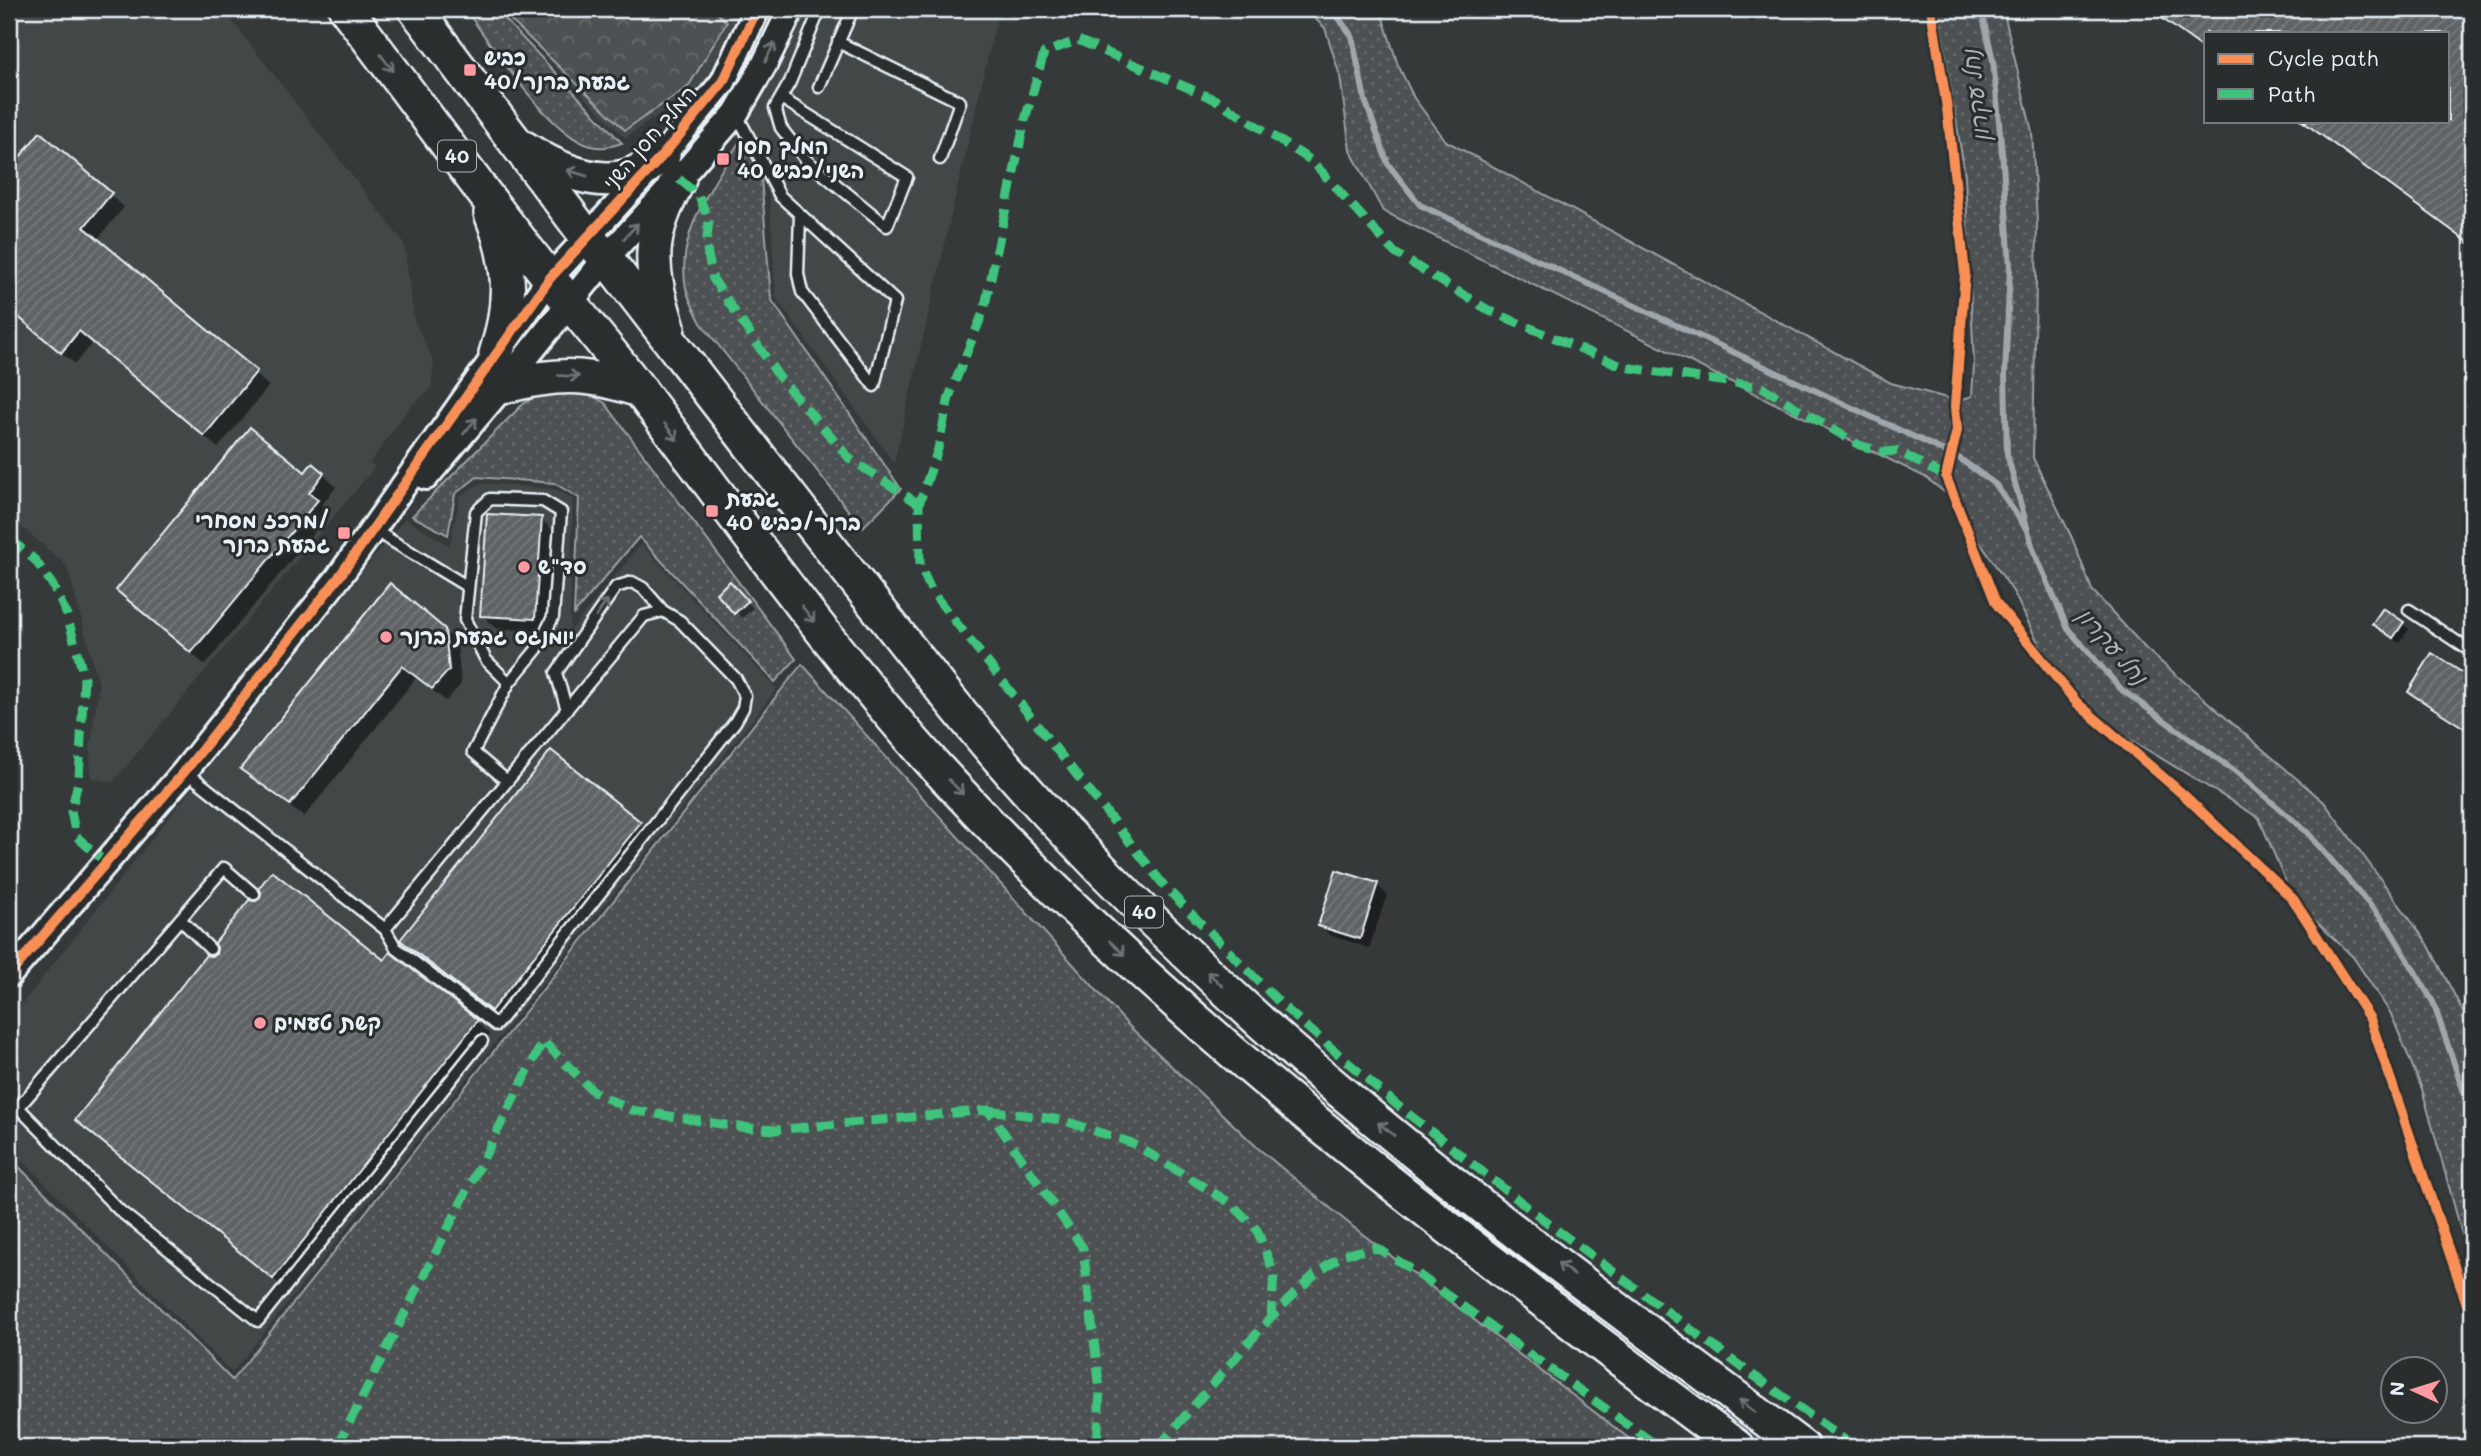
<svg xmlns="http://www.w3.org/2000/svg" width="2481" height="1456" viewBox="0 0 2481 1456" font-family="Mali,'Playpen Sans Hebrew',sans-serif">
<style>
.built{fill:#424647}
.grass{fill:url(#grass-dots);stroke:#9aa1a5;stroke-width:2}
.forest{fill:url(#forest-crowns);stroke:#9aa1a5;stroke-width:2}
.shadow{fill:#0007}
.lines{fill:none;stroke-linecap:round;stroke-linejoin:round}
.stream{stroke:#a0a7ac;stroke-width:6}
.building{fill:url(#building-hatch);stroke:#e8f1f8;stroke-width:2}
.service-casing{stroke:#e8f1f8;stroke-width:15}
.tertiary-casing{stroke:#e8f1f8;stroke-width:30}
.trunk-casing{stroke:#e8f1f8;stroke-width:38}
.service{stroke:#2a2d2e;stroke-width:10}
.tertiary{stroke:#2a2d2e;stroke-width:24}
.trunk{stroke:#2a2d2e;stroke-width:33}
.quiet{stroke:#40c37c;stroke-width:9;stroke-dasharray:18 9;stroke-linecap:butt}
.cycleway-casing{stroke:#2a2d2e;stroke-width:15}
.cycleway{stroke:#f78f57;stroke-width:10}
.oneway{stroke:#6c7275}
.poi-dot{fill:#ff9aa2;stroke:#2a2d2e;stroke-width:2.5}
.labels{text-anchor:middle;stroke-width:6;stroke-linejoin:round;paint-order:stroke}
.shield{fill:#2a2d2e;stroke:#afb6bb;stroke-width:2}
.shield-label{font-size:19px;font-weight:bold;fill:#e8f1f8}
.poi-label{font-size:21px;font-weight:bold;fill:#e8f1f8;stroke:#2a2d2e;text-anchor:start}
.street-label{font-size:21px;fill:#e8f1f8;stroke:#2a2d2e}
.water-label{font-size:23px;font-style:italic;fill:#acb3b8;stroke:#2a2d2e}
</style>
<defs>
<pattern id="grass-dots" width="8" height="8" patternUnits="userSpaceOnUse" patternTransform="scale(1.75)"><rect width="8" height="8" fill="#4d5152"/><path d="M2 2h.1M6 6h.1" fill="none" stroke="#676a6c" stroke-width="1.8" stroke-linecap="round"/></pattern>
<pattern id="forest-crowns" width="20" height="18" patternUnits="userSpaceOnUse" patternTransform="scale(1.75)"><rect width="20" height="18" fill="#4d5152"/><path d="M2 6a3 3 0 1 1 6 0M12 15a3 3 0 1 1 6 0" fill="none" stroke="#676a6c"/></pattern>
<pattern id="building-hatch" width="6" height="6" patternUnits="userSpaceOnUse" patternTransform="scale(1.75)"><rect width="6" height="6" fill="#5f6365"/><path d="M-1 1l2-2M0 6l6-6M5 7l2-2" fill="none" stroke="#767a7c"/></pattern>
</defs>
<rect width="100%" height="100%" fill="#35393a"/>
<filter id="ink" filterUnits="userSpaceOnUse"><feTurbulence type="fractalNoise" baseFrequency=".0143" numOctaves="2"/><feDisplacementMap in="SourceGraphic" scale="14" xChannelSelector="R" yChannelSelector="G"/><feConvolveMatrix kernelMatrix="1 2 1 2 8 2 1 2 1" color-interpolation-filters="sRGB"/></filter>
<g filter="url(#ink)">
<!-- built -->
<path class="built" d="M9,9h214l181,234 10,77 20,42 -3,27 -22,19 -39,55 5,4 -262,315 -22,-4 -1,-30 9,-63 -32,-119 -58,-50z
M498,9h501l-105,454 -118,-165 -9,-134 -75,-72 -67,46z
M481,483l74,6 18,10 -3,132 71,-87 136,145 -545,684 -223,-226v-127l396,-502 45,28 10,-50z"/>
<!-- grass -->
<path class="grass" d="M465,9h30l127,134c-11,3 -20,6 -31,3 -41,-10 -100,-102 -126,-137z
M1305,9h75l18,56 16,33 32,43 445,242 67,18 14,-5 2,-32 -9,-189 -27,-166h65l29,123 5,90 -4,236 39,80 20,52 54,59 178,153 104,142 44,85v241l-50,-181 -31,-75 -38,-57 -60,-58 -34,-81 -144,-88 -62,-57 -39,-80 -66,-98 -23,-18 -542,-266 -33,-61 -10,-74 -15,-48z
M741,139l19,26 11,134 130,190 -39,39 -161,-205c-5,-11 -13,-24 -15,-35 -11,-55 28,-104 55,-149z
M549,388l33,2 23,13 191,256 -21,23 -136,-145 -65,77 5,-116 -25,-15 -77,-6 -22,17 -7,41 -36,-19 111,-112z
M802,664l326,361 131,124 93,77 288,221h-1631v-290l223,223z"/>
<!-- forest -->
<path class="forest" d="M499,9h213l15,13 -39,65 -63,43z"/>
<!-- shadow -->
<path class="shadow" d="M2147,9h325v238l-172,-126h148v-88h-242v19z
M40,135l84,72 -27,33 172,146 -51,62 -125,-105 -18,21 -66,-55v-136z
M323,474l13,13 -15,19 8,8 -124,151 -87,-75 187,-115z
M541,519l13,13 -6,100 -53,-4 -13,-13z
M736,589l17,19 -11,10 -6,-6z
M2402,623l7,6 -10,14 -25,-19z
M444,630l13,14 4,40 -15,17 -30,-23 -112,139 -48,-35 -14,-14z
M2433,656l39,26v53l-52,-34 -10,-10z
M552,752l101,84 -148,186 -90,-69 -13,-13z
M1377,885l10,10 -18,53 -39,-13 -10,-9z
M390,955l87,67 13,13 -203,255 -197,-157 -13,-13 307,-158z"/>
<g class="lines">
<!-- stream -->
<path class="stream" d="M1332,9l20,27 13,64 23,64 32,41 539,253 37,27 29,42
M1981,9l12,51 10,103 7,105 -5,107 2,79 26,95 35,80 54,61 113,81 72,61 81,94 45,76 34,99 5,42"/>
</g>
<!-- building -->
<path class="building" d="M2149,9h323v236l-170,-124h146v-88h-242v17z
M40,132l72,61 -28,34 173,144 -53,65 -125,-105 -18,22 -52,-44v-139z
M250,427l55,45 7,-9 12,10 -15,20 9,7 -127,153 -75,-63z
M487,514l55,3 -7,102 -55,-3z
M730,581l18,20 -14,13 -18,-21z
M390,583l55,46 4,41 -17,19 -30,-23 -112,139 -50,-36z
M2383,608l21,14 -11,16 -21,-14z
M2432,653l40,26v54l-64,-41z
M551,750l90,72 -150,189 -91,-71z
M1336,870l42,13 -18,56 -42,-13z
M272,871l112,89 6,-8 88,68 -205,259 -198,-159 131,-165 5,1 5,-2 1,-6 -2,-5 34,-43 7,1 4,-3 1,-6 -2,-4z"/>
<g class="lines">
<!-- service casing -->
<g class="service-casing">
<path id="service" d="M838,42l122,60 -20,57
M819,87l34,-78
M781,98l126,79 -20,49 -81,-66 -25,-32 -6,-20 15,-26 30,-73
M736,113l44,83 115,105 -21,85 -72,-94 -4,-18 2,-59
M490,499l53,2 18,11 -8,105 -16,32 -28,34 -23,-23 -21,-40 11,-108z
M374,530l94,57
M2409,610l63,42
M663,611l17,10 56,58 9,17 -2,12 -8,14 -239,303 -100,-77 -11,-19 259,-313z
M567,710l-11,-37 60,-86 16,-5 11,6 20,23
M185,771l200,158
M507,781l-34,-29 36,-69
M180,919l30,30
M9,1098l111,113 138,110 224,-280
M18,1108l206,-240 30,26"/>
</g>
<!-- tertiary casing -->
<g class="tertiary-casing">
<path id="tertiary" d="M426,477l76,-90 104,-129 73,-79 57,-66 28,-48 27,-56
M9,975l176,-204 154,-194 211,-299 113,-123 60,-73 34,-73"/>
</g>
<!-- trunk casing -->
<g class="trunk-casing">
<path id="trunk" d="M346,9c67,88 132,179 201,266 32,39 65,78 95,118 96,127 188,256 294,374 237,260 521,470 801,680
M415,9l173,229 18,20c92,119 183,239 277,357 56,71 112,143 175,209 101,107 210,209 324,302 136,112 279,215 420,321
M524,148c26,17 62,35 95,30 16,-2 31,-13 44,-23
M491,213c20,51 22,89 5,141
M668,327c-20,-62 -21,-90 11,-148
M502,387c54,-14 86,-15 139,4"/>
</g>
<!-- service -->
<use href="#service" class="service"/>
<!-- tertiary -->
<use href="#tertiary" class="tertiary"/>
<!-- trunk -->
<use href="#trunk" class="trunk"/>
<!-- quiet -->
<path class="quiet" d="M679,179l20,17 10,26 -3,23 7,34 66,98 71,82 69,45
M9,538l26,22 17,24 15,31 17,62 -5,101 -8,33 5,25 29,26
M988,1110l74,10 70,23 100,61 25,26 17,43 -3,44
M337,1447l206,-406 51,51 37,18 108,17 36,3 213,-20 95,138 17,142 -3,57
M1158,1447l113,-130 42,-41 31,-22 33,-6 28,17 254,182
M1855,1447l-112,-79 -190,-141 -156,-122 -113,-98 -118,-119 -234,-296 -12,-26 -1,-62 19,-55 11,-52 35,-87 42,-194 18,-63 34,-13 138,60 96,61 83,92 95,58 134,56 138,20 97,58 24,7 14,-1 49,26"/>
<!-- cycleway casing -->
<g class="cycleway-casing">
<path id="cycleway" d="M1931,9l16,99 18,165 -10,133 2,24 -11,47 50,126 81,100 109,94 107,102 77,120 102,300
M9,975l176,-204 154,-194 211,-299 113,-123 60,-73 34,-73"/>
</g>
<!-- cycleway -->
<use href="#cycleway" class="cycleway"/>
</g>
<!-- one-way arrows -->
<defs><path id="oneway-shaft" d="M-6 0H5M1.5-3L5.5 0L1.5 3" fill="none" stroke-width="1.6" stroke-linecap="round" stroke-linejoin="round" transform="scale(1.75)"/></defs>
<g class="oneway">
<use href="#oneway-shaft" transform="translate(770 52) rotate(-65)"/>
<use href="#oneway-shaft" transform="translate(387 63) rotate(53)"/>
<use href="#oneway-shaft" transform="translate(577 173) rotate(-163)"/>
<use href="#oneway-shaft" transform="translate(631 231) rotate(-47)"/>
<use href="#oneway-shaft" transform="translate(569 376) rotate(2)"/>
<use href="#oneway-shaft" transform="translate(470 426) rotate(-50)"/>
<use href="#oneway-shaft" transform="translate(671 432) rotate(53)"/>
<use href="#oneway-shaft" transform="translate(602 608) rotate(-55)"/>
<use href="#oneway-shaft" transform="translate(808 614) rotate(52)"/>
<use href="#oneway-shaft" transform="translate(956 787) rotate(46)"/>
<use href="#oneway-shaft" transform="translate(1117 948) rotate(44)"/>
<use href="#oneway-shaft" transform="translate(1215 979) rotate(-137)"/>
<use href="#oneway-shaft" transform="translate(1386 1129) rotate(-141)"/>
<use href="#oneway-shaft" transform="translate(1566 1269) rotate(-143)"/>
<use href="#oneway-shaft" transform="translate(1747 1406) rotate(-143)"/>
</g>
</g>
<!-- markers -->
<g class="poi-dot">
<rect x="463" y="63" width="14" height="14" rx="3.5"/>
<rect x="716" y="152" width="14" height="14" rx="3.5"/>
<rect x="705" y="504" width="14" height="14" rx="3.5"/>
<rect x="337" y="526" width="14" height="14" rx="3.5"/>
<circle cx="524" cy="567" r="7"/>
<circle cx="386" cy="637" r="7"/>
<circle cx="260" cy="1023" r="7"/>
</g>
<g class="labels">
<!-- shield labels -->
<g class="shield">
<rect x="438" y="140.5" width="38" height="31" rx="5"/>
<rect x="1125" y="896.5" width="38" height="31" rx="5"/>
</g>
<g class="shield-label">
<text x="457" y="163">40</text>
<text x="1144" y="919">40</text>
</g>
<!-- poi labels -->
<g class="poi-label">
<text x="484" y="65">כביש<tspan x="484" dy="24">40/גבעת ברנר</tspan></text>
<text x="737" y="154">המלך חסן<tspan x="737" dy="24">השני/כביש 40</tspan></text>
<text x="726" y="506">גבעת<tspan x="726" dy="24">ברנר/כביש 40</tspan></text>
<text x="330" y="528" text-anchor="end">מרכז מסחרי/<tspan x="330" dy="24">גבעת ברנר</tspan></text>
<text x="538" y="574">סד"ש</text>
<text x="400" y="644">יומנגס גבעת ברנר</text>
<text x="274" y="1030">קשת טעמים</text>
</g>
<!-- street labels -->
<g class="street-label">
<text transform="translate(650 138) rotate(-49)" y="7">המלך חסן השני</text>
</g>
<!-- water labels -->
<g class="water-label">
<text transform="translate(1976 96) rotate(-97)" y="8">נחל עקרון</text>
<text transform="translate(2112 646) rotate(49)" y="8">נחל עקרון</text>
</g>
</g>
<!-- margin -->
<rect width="2481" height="1456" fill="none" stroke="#2a2d2e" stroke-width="35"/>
<rect x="18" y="18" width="2446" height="1421" fill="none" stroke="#e8f1f8" stroke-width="2.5" filter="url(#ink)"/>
<!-- legend -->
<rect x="2204" y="32" width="245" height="91" fill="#2a2d2e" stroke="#767b7f" stroke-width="2"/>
<rect x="2218" y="54" width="35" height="10" fill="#f78f57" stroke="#767b7f" stroke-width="2"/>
<text x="2268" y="66" font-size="21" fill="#e8f1f8">Cycle path</text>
<rect x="2218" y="89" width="35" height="10" fill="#40c37c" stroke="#767b7f" stroke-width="2"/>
<text x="2268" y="102" font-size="21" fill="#e8f1f8">Path</text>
<!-- north arrow -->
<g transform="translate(2414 1390) rotate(274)"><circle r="33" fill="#2a2d2e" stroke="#767b7f" stroke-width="2"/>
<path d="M0-5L12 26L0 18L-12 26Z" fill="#ff9aa2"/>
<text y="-10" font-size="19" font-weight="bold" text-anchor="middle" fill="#e8f1f8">N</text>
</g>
</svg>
